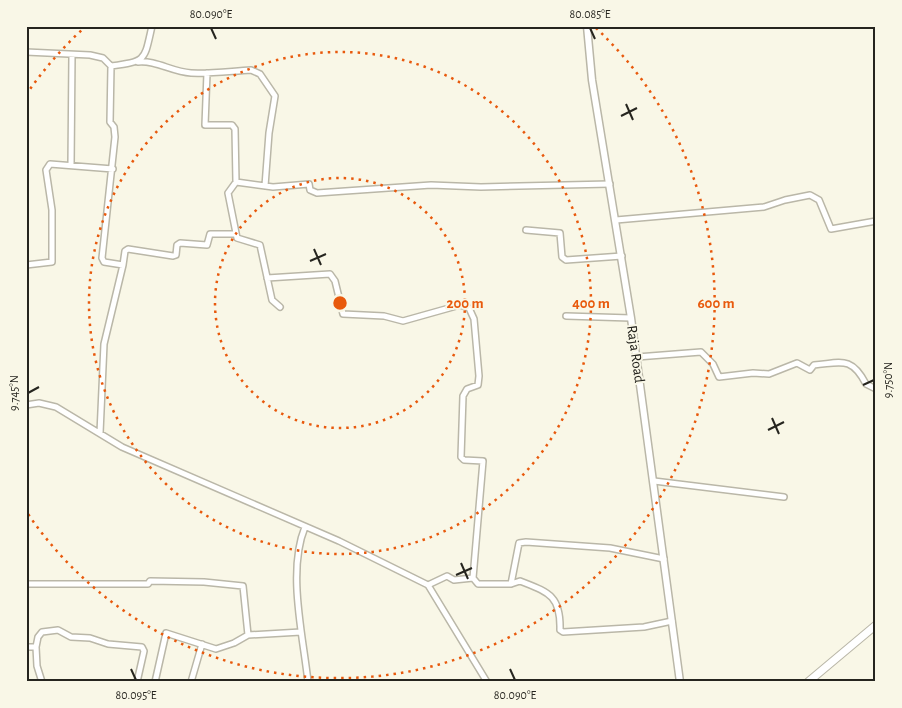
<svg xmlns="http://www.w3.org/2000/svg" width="902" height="708" viewBox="0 0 902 708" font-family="'Alegreya Sans',sans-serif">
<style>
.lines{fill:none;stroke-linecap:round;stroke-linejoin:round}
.minor-casing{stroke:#bab7a8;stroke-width:8}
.tertiary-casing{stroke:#bab7a8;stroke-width:9}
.secondary-casing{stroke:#bab7a8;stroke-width:9}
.minor{stroke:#fff;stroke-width:5}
.tertiary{stroke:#fff;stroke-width:6}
.secondary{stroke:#fff;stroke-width:7}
.ticks{fill:none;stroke:#26251f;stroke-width:2}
.ring{fill:none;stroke:#e8590c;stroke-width:2.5;stroke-dasharray:2.5 5}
.labels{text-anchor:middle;stroke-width:4;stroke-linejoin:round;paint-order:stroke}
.street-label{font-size:15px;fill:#26251f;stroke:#f9f7e7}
.centre{fill:#e8590c;stroke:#f9f7e7;stroke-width:2.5}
.ring-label{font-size:15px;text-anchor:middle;font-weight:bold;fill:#e8590c;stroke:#f9f7e7;stroke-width:4;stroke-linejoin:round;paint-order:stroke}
.neatline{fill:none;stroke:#26251f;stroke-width:2}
.ticks-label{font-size:12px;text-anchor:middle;fill:#26251f}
</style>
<rect width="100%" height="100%" fill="#f9f7e7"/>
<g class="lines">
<!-- minor casing -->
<g class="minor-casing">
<path id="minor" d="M26,52l64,3 13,3 8,8c36,-5 33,-5 41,-40
M138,62c18,-2 34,10 53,11 20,1 41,-2 60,-3l9,4 15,22 -6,37 -4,53
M207,73l-2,52h27l3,4 1,53
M71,165l1,-110
M616,220l148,-13 21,-7 25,-5 9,5 12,29 45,-8
M526,230l34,3 2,24 4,3 56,-4
M26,265l26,-3v-52l-6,-40 4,-6 63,5
M123,265l2,-14 3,-2 45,7 3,-1 1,-10 3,-2 27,2 3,-11h25
M267,278l63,-4 5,7 8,33 41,2 19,5 57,-16 9,3 5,11 5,57 -1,9 -11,4 -4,7 -2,61 3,3 19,1 -10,117
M280,307l-8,-7 -12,-55 -23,-7 -9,-45 8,-11 37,5 36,-3 1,6 7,3 114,-8 50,2 129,-3
M566,316l65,2
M637,357l64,-5 12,12 6,13 34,-4 16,1 28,-11 13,7 4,-5c26,-2 37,-10 52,19l10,5
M26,405l13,-2 17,4 66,40 217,94 89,44 59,97
M100,433l4,-89 19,-79 -19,-3 -2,-4 13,-121 -1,-10 -4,-5 1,-56
M654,481l130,16
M305,527c-18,44 -2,108 3,155
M26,584h122l2,-3 54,1 39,4 5,49
M511,584l8,-41 7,-1 84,6 54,11
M428,585l19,-9 7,4 19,-2 5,6h33l9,-3c28,11 41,14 40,49l3,2 81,-5 28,-6
M26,647h10l2,-10 4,-5 16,-2 13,7 19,1 18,6 34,3 2,4 -7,31
M36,647l1,19 5,16
M155,682l11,-49 50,16 18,-6 14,-8 53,-3
M191,682l11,-38"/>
</g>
<!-- tertiary casing -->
<g class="tertiary-casing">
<path id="tertiary" d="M587,26l5,54 39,238 49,364"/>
</g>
<!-- secondary casing -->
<g class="secondary-casing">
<path id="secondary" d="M808,682l68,-57"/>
</g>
<!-- minor -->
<use href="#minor" class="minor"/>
<!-- tertiary -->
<use href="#tertiary" class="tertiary"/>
<!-- secondary -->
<use href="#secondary" class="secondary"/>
</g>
<!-- ticks -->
<path class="ticks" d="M211,28l5,11M590,28l5,11M626,104l7,16M621,116l16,-8M314,249l7,16M310,261l16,-7M863,385l11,-5M28,393l11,-6M772,418l7,16M768,430l16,-8M461,563l7,16M456,575l16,-7M131,669l5,11M510,669l5,11"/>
<!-- distance rings -->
<g class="ring">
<circle cx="340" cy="303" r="125"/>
<circle cx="340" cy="303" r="251"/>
<path d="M26 95A376 376 0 0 1 84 28M596 28A376 376 0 1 1 26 511"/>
</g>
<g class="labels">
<!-- street labels -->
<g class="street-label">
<text transform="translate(636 354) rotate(82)" y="5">Raja Road</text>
</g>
</g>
<circle cx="340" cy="303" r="8" class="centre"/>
<g class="ring-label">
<text x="465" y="308">200 m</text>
<text x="591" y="308">400 m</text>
<text x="716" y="308">600 m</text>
</g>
<!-- border -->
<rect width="902" height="708" fill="none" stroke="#f9f7e7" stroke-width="55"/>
<rect x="28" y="28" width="846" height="652" class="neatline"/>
<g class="ticks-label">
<text x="211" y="18">80.090°E</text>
<text x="590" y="18">80.085°E</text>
<text transform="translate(888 380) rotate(-90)" y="4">9.750°N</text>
<text transform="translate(14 393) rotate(-90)" y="4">9.745°N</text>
<text x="136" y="699">80.095°E</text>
<text x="515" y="699">80.090°E</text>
</g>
</svg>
